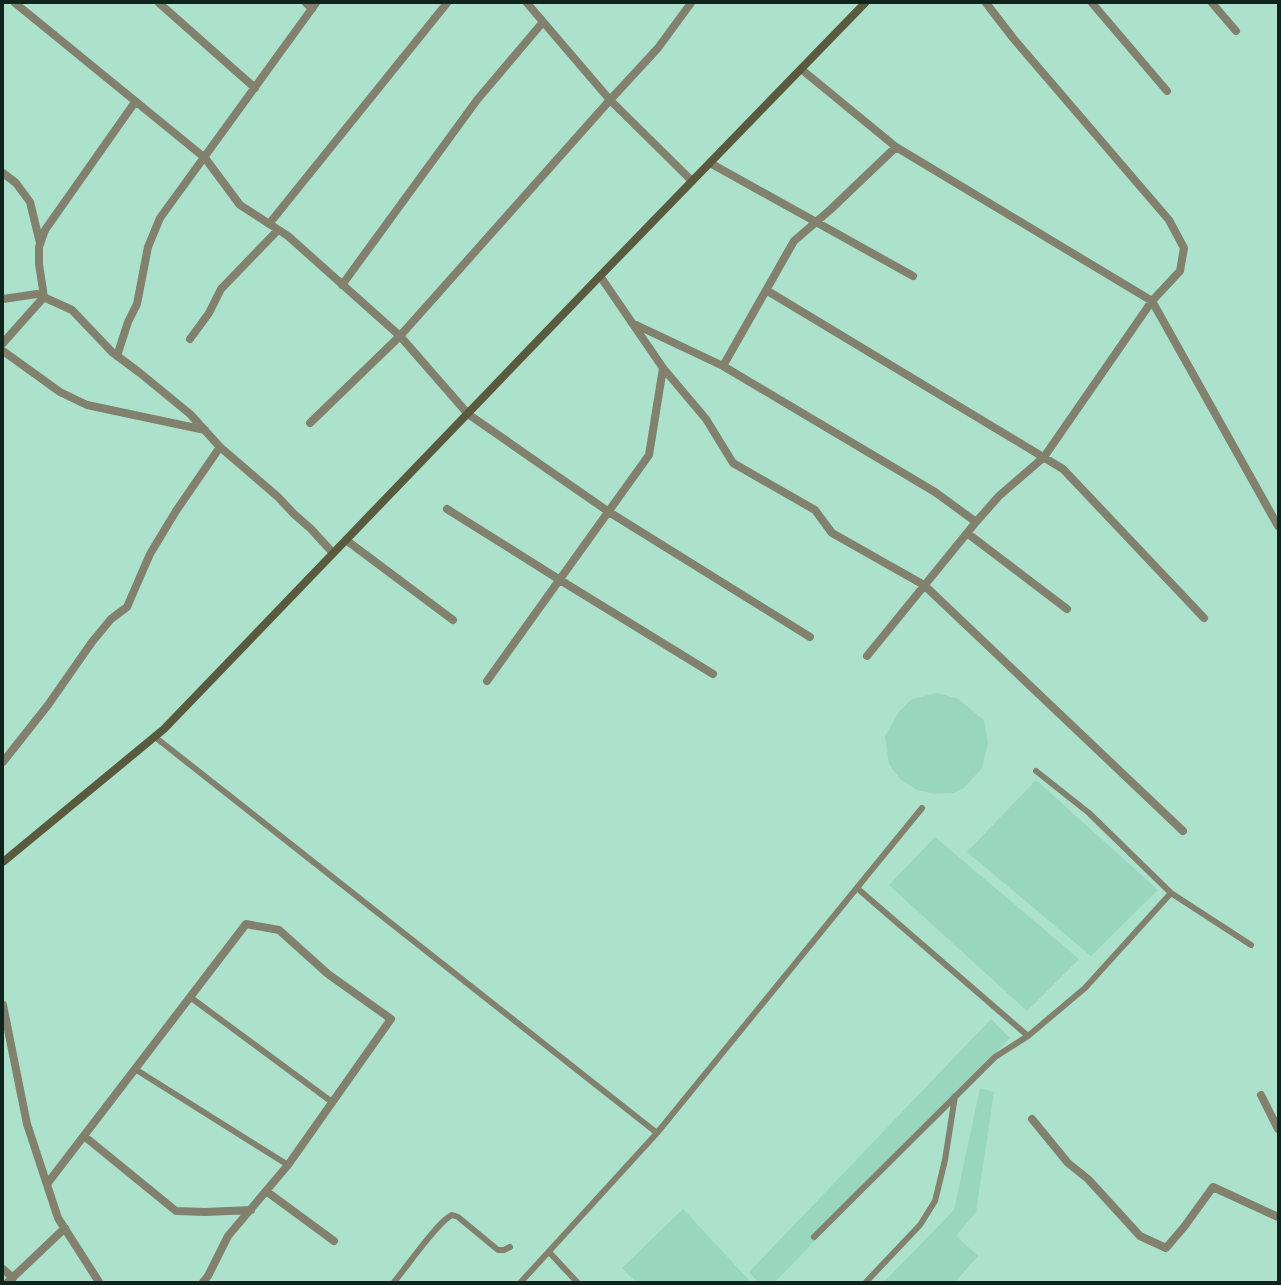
<svg xmlns="http://www.w3.org/2000/svg" width="1281" height="1285" viewBox="0 0 1281 1285" font-family="'DejaVu Sans',sans-serif">
<style>
.built{fill:#99d6bf}
.lines{fill:none;stroke-linecap:round;stroke-linejoin:round}
.lane{stroke:#81816e;stroke-width:6}
.street{stroke:#81816e;stroke-width:8}
.secondary{stroke:#5a5a3f;stroke-width:8}
</style>
<rect width="100%" height="100%" fill="#ace1cc"/>
<!-- built -->
<path class="built" d="M937,693l21,6 26,21 4,22 -6,26 -18,20 -10,5 -19,1 -18,-4 -17,-11 -11,-15 -4,-28 14,-24 13,-13z
M1036,780l122,110 -67,66 -124,-104z
M935,837l144,122 -52,52 -138,-126z
M991,1019l19,19 -235,244h-17l-9,-10z
M980,1088l14,4 -18,120 -20,24 22,20 -23,26h-71l70,-72z
M683,1209l66,71 -2,2h-111l-14,-14z"/>
<g class="lines">
<!-- lane -->
<path class="lane" d="M155,737l502,396
M857,888l171,148
M1171,893l80,52
M190,997l142,105
M135,1069l153,96
M814,1237l181,-180 33,-21 57,-48 86,-95 -82,-80 -53,-42
M549,1252l28,30
M394,1282c12,-14 44,-61 58,-67l6,2 40,33h6l6,-3
M521,1282l136,-149 265,-325
M866,1282l54,-57 15,-24 10,-41 10,-64"/>
<!-- street -->
<path class="street" d="M15,3l190,155 35,47 48,31 112,100 68,78 141,98 201,125
M159,3l96,85
M306,3l6,6
M527,3l83,97 82,81
M1092,3l75,88
M1212,3l24,28
M801,69l95,78 256,154 126,225
M710,163l203,113
M3,173l13,10 14,19 10,41
M269,224l178,-221
M600,276l63,92 43,51 27,44 82,47 17,23 92,52 259,246
M342,285l135,-185 66,-78
M766,290l297,179 141,149
M3,299l34,-5 35,16 40,42 28,21 50,41 30,33 58,50 16,17 17,15 22,24
M632,323l91,43 212,126 41,30
M190,339l19,-26 12,-24 57,-59
M3,343l41,-46 -5,-33v-17l6,-17 90,-128
M3,351l57,41 27,13 118,25
M117,356l11,-34 9,-18 11,-57 12,-29 156,-215
M723,366l71,-125 36,-31 66,-63
M310,423l90,-87 210,-236 48,-52 33,-45
M447,509l113,71 153,94
M967,533l100,76
M346,540l107,80
M867,656l109,-134 23,-26 45,-39 108,-156 28,-30 4,-23 -15,-28 -156,-182 -27,-35
M487,681l162,-226 14,-87
M3,762l45,-57 44,-63 19,-23 16,-12 23,-53 26,-43 44,-64
M3,1005l24,119 31,94 41,64
M1261,1095l17,34
M1032,1119l36,44 20,16 52,57 26,12 18,-21 29,-40 65,30
M84,1136l92,75 29,1 46,-2
M47,1184l199,-260 33,6 49,44 63,45 -103,146 -60,71 -20,40 -5,6
M266,1191l68,50
M3,1269l10,9
M8,1282l57,-54"/>
<!-- secondary -->
<path class="secondary" d="M3,862l161,-133 436,-453 265,-273"/>
</g>
<!-- border -->
<rect width="1281" height="1285" fill="none" stroke="#0f241d" stroke-width="8"/>
</svg>
